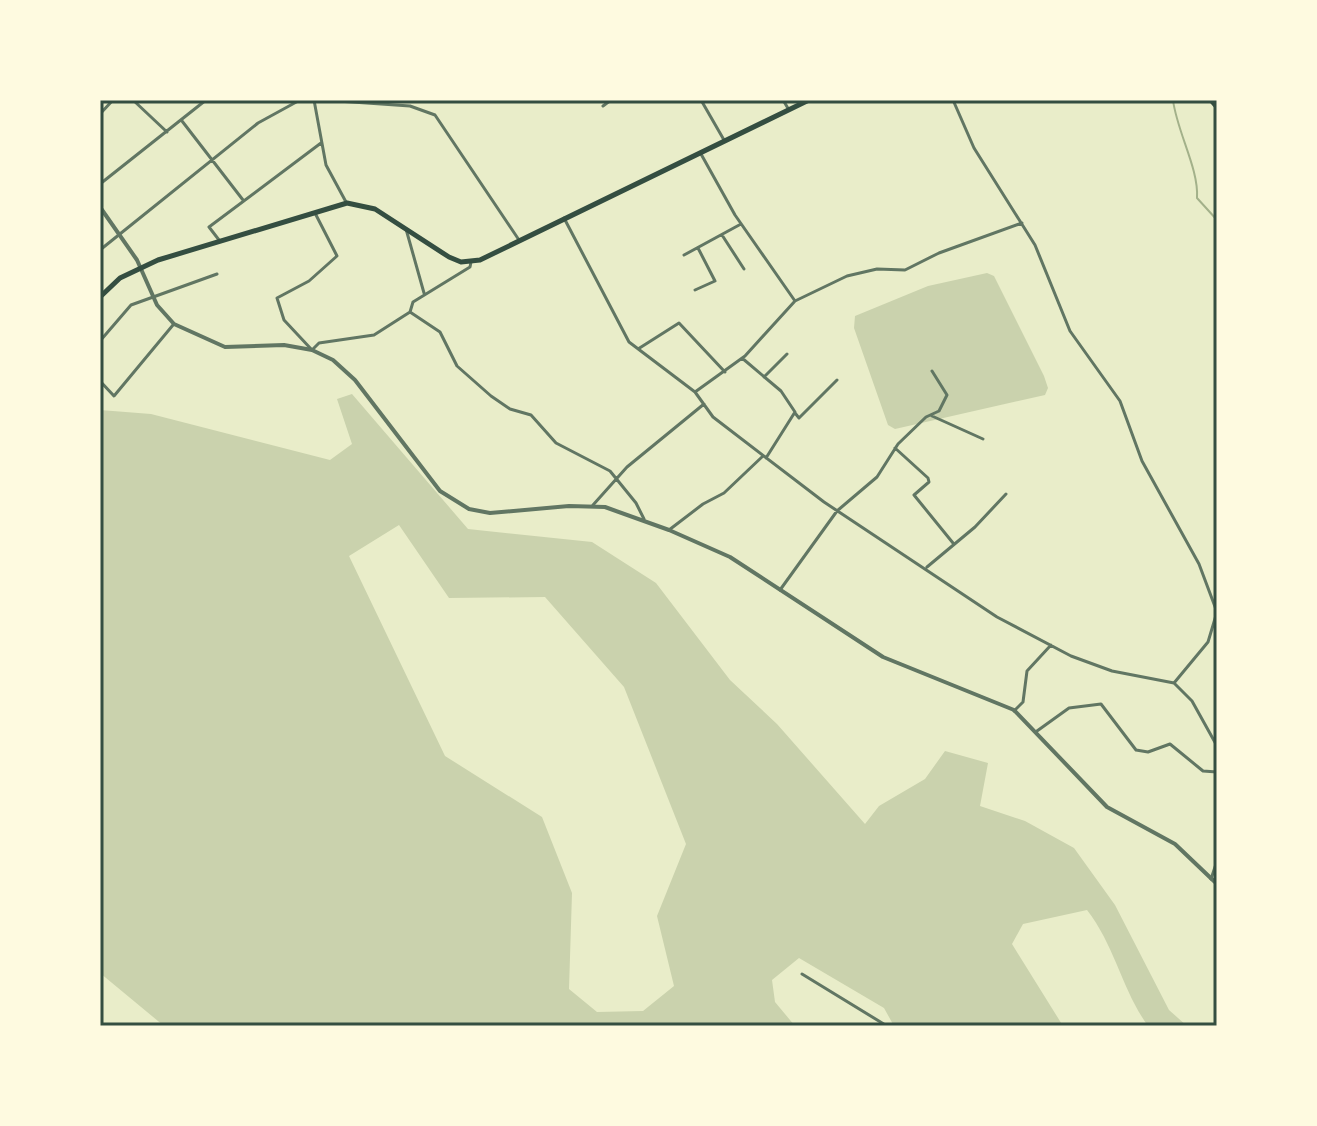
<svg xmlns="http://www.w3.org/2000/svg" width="1317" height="1126" viewBox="0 0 1317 1126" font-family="'Space Grotesk',sans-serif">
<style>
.green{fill:#cad2ad;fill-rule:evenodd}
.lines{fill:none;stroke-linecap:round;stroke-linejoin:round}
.stream{stroke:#a3b18a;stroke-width:2}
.minor{stroke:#617663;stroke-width:3}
.tertiary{stroke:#617663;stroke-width:4}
.secondary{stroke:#344e41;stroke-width:5}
.neatline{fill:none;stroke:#344e41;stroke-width:3}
</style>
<rect width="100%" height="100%" fill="#e9edc9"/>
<!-- green -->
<path class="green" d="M987,273l7,3 50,100 4,12 -3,7 -150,34 -7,-4 -34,-97 1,-12 73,-30z
M352,394l116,135 124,13 64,41 74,97 47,44 88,100 14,-18 46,-27 20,-28 43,12 -8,43 45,15 49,27 41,57 54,105 18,16h-39c-26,-36 -33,-80 -61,-116l-64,14 -11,20 51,82h-169l-10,-18 -85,-50 -27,22 3,22 20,24h-631l-64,-53v-563l51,4 179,46 22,-16 -15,-45zM399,525l50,73 96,-1 79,90 62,157 -29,72 17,70 -31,25 -46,1 -28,-23 3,-96 -30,-76 -97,-61 -96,-200z"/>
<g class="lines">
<!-- stream -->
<path class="stream" d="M1173,100c4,32 26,69 24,98l20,22"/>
<!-- minor -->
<path class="minor" d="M133,100l34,32
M314,100l12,65 20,37
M323,100l87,6 25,9 84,125
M701,100l23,40
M783,100l6,10
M953,100l21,48 61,97 35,86 50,70 22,60 57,103 18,48
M603,106l8,-6
M100,114l13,-14
M182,121l61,79
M701,154l34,61 60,86
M100,184l106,-84
M315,213l22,43 -28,25 -32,17 7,22 28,30 7,-7 55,-8 36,-23 3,-10 57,-35 1,-5
M564,218l65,124 66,50 18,25 111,85 173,115 74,39 41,15 62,12 18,18 25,45
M406,229l18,64
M722,235l22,34
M219,240l-10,-13 112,-84
M100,250l158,-127 42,-23
M684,255l57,-31
M695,290l20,-9 -17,-33
M410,312l30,20 17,34 34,30 19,13 21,6 25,28 54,28 26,32 8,16
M100,341l31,-36 86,-31
M638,349l41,-26 46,49
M742,358l39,33 14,21 -29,46
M764,377l23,-23
M100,381l14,15 59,-71
M695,392l50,-36 50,-55 52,-25 30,-7 28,1 34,-17 83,-30
M795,413l4,5 38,-38
M932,416l51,23
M895,448l33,30 1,4 -15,13 39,48
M593,505l34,-38 77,-63
M669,530l34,-26 21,-11 39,-37
M927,567l48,-40 31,-33
M780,590l57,-79 40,-34 21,-33 28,-27 13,-6 8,-16 -15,-24
M1174,683l34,-41 9,-30
M1014,711l9,-9 4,-31 24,-26
M1037,731l32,-23 32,-4 35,46 12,2 22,-8 33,27 14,1
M1211,879l6,-18
M802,974l85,52"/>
<!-- tertiary -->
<path class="tertiary" d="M100,207l37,53 20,45 17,19 51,23 59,-2 28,5 21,10 22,20 85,111 29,18 21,4 79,-7 36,1 64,23 61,27 153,100 131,53 93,97 68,37 42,40"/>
<!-- secondary -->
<path class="secondary" d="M1211,100l6,7
M100,297l20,-19 38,-18 189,-57 28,6 74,48 12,5 19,-2 329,-160"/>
</g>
<!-- border -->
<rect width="1317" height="1126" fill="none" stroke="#fefae0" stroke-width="204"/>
<rect x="102" y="102" width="1113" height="922" class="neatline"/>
</svg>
